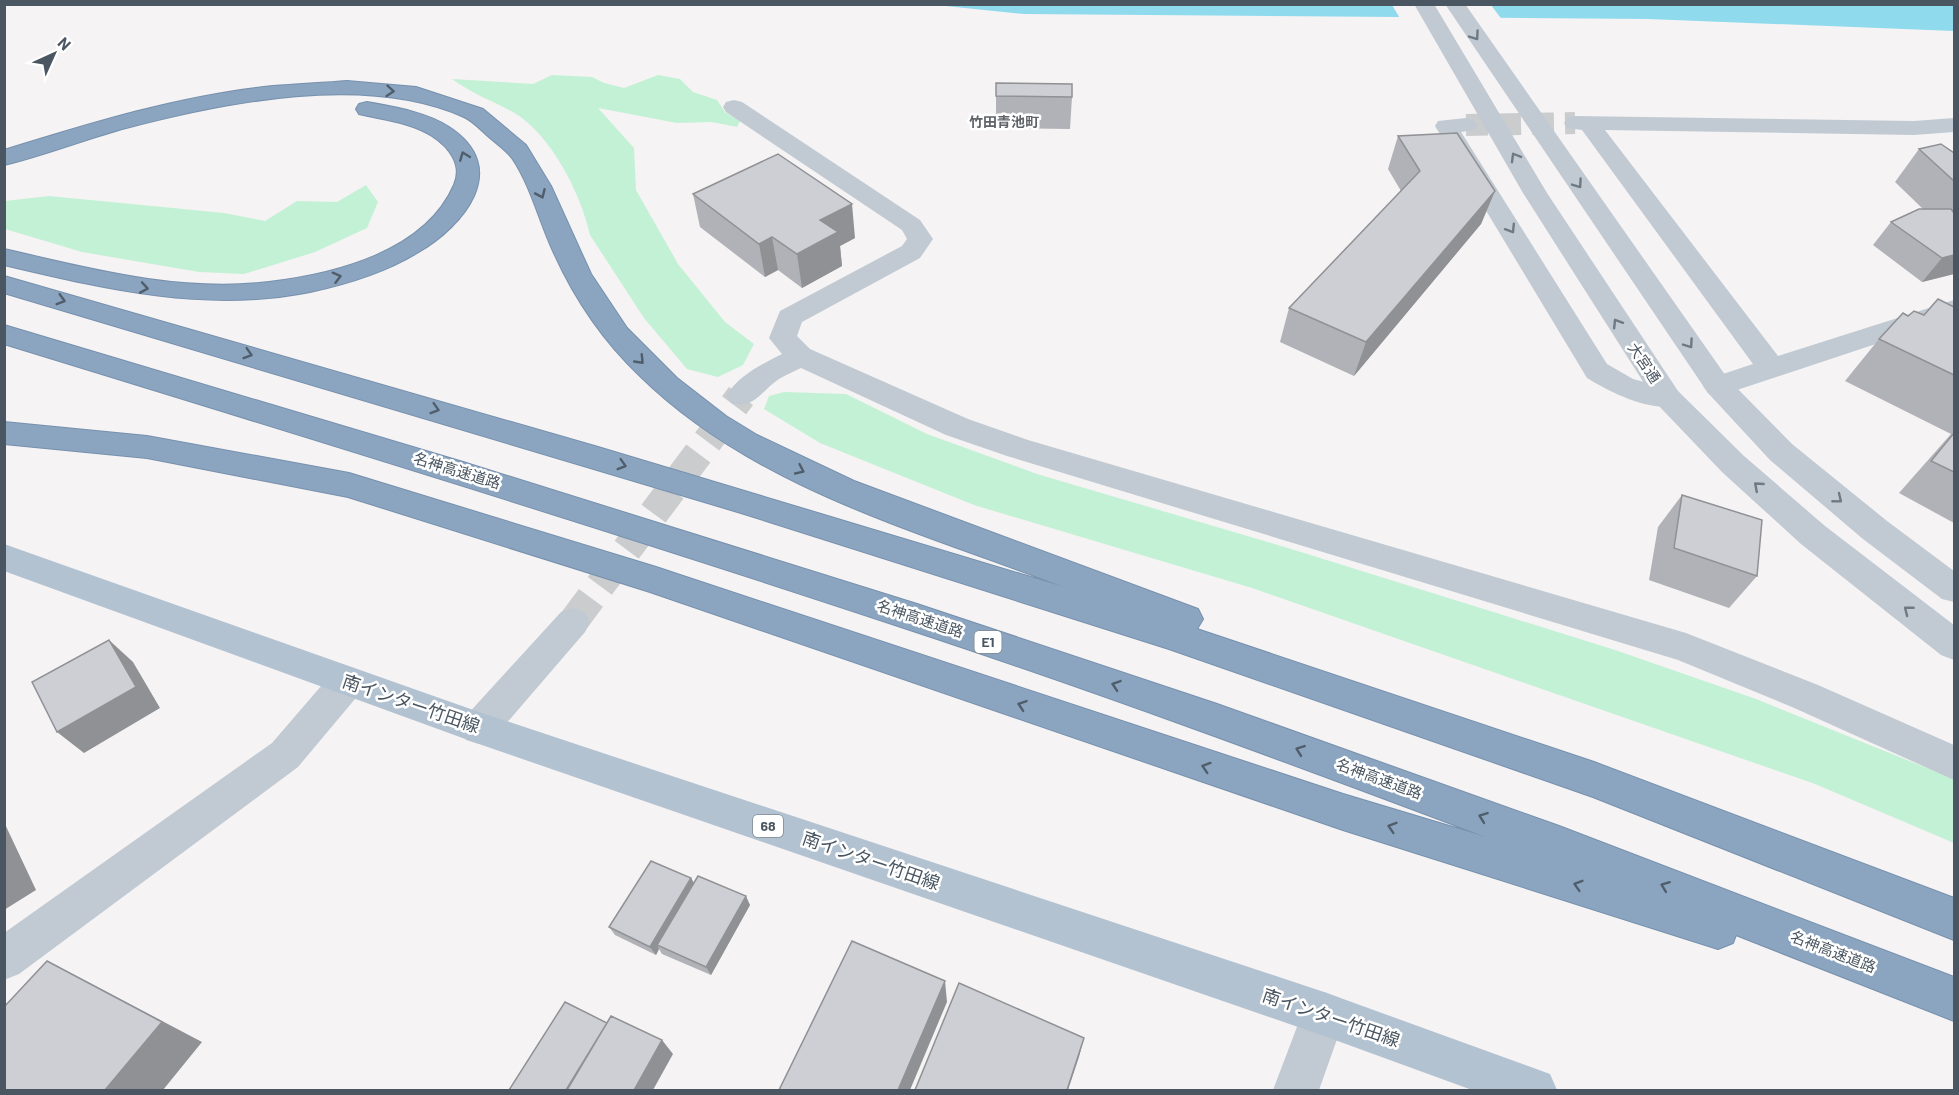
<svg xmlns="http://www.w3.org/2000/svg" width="1959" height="1095" viewBox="0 0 1959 1095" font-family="Barlow,'Noto Sans JP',sans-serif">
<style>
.green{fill:#c3f1d5}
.water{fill:#90daee}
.pier{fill:#f5f3f3}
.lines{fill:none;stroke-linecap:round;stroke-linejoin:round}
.minor-tunnel-far1{stroke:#caccce;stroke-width:22;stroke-dasharray:22 11;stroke-linecap:butt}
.minor-tunnel{stroke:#caccce;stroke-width:30;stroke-dasharray:30 15;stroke-linecap:butt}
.motorway-casing{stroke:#7690ad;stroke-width:2}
.minor{fill:#c1cad2;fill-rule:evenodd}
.tertiary{fill:#c1cad2;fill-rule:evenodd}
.primary{fill:#b3c2d1;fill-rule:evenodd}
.motorway{fill:#8ba5c1;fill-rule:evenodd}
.wall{fill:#b0b2b7}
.shaded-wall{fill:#909195}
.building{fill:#cdcfd5;stroke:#909195;stroke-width:1.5}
.oneway{stroke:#6e7983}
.oneway2{stroke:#505e6b}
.labels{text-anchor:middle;stroke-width:5;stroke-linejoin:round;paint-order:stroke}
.far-neighbourhood-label{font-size:14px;font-weight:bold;fill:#5f6368;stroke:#fff}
.shield{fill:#fff;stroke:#808990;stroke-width:1.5}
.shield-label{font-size:14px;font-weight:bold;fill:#4a5661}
.street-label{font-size:15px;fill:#4a5661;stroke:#fff}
.near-street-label{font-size:18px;fill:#4a5661;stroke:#fff}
</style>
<rect width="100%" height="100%" fill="#f5f3f3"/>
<!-- green -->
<path class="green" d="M552,75l40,2 12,6 20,5 34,-13 22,4 13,13 24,8 8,12 15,9 -3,6 -25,-5 -35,1 -79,-15 36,40 2,42 42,74 47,58 29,22 -11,21 -25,12 -31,-8 -43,-51 -54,-83c-9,-41 -39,-101 -77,-123 -21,-11 -42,-19 -61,-33l81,5z
M366,185l12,17 -11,26 -52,24 -71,22 -45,-2 -117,-20 -77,-23v-28l44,-5 175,17 41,8 32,-20 40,1z
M784,392l62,2 81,40 110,40 251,74 327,102 141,49 198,80v64l-139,-59 -563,-196 -278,-83 -154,-62 -56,-34 5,-13z"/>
<!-- water -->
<path class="water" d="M1954,4v27l-306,-12 -624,-5 -88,-9z"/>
<!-- pier -->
<path class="pier" d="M1392,5h99l12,16 -102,-1z"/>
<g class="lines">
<!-- minor-tunnel-far1 -->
<path class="minor-tunnel-far1" d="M1466,125l109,-2"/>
<!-- minor-tunnel -->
<path class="minor-tunnel" d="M573,622l168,-226"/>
<!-- motorway casing -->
<g class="motorway-casing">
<path id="motorway" d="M347,81l69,6 67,22 43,36 25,41 40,88 36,54 50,50 49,38 31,19 97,46 344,128 5,10 -6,10 397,133 360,136v42l-361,-143 -424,-148 -428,-136 -737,-220v-17l594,171 466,140c-146,-56 -310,-99 -424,-211 -37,-35 -66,-78 -87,-125 -14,-30 -22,-65 -41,-93 -6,-8 -15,-14 -23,-21 -8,-7 -16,-16 -25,-20 -98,-44 -238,-15 -338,11 -41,11 -80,27 -122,37v-15c87,-27 178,-55 269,-64 25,-2 49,-3 74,-5z
M367,102c27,5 59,10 82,25 63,41 15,99 -32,126 -33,20 -70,31 -107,39 -104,21 -204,-3 -306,-27v-16c87,20 176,44 265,33 66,-8 156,-30 185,-97 9,-20 -5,-38 -22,-49 -22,-14 -48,-16 -73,-22l-3,-5 3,-5z
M4,325l459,137 454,142 300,100 342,122 395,151v44l-218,-86 -3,8 -15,6 -375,-119 -693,-238 -302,-95 -201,-39 -143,-14v-22l143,14 202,37 307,94 687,227 143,43c-191,-72 -382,-143 -576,-207 -301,-100 -603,-193 -906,-286z"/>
</g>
<!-- minor -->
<path class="minor" d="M734,100l8,2 178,118 13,19 -13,19 -118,64 -5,14 13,13 158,70 60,21 658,193 132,52 136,60v35l-162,-73 -114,-47 -671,-204 -61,-21 -145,-67c-7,3 -15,7 -22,11 -17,11 -25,31 -48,24l-5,-7c12,-20 36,-32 56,-42l-13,-16 11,-27 122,-65 5,-7 -5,-9 -176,-118 -3,-5 3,-5z
M1575,116l339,5 40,-3v14l-40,3 -309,-5 173,226 176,-56v18l-226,75 -10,3 -10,-3 -5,-7 5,-7 45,-15 -171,-234 -15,-2 -3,-5 3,-5z
M1466,118l8,2 3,5 -3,5 -13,2 146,232 26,15 45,12 5,7 -5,7c-27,8 -68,-13 -91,-27l-152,-252 3,-5z
M573,608l12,4 5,10 -5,10 -93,108 -13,4 -13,-4 -6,-12 6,-12 95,-104z
M347,666l13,5 5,11 -5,11 -62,74 -279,207 -15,6v-47l268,-190 62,-72z
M1324,992l16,6 6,16 -27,76h-46l35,-92z"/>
<!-- tertiary -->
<path class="tertiary" d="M1414,4h20l113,189 131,198 66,65 81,70 129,99v35l-13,-5 -140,-111 -79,-72 -64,-67 -135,-212z
M1445,4h20l263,375 64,65 95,77 67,50v31l-12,-3 -79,-60 -93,-79 -62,-67z"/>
<!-- primary -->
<path class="primary" d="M4,544l475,168 845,280 226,82 7,16h-85l-148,-54 -845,-292 -475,-173z"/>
<!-- motorway -->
<use href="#motorway" class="motorway"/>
</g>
<!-- wall -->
<path class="wall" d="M996,83l76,14 -2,32 -74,-1z
M1398,136l97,55 -14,33 -127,152 -74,-34 9,-34 112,-117 -13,-22z
M1919,149l35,4v121l-32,8 -49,-37 18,-23 32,-13 -28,-27z
M693,194l162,44 -15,8 2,20 -40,22 -24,-18 -13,7 -65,-50z
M1954,307v216l-55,-30 52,-59 -106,-53 34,-42 29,-23 16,-1z
M1682,495l75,81 -28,32 -80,-28 9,-53z
M691,878l3,5 56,22 -39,70 -49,-21 -3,-5 -3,6 -41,-20 -6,-8z"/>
<!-- shaded-wall -->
<path class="shaded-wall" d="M1495,191l-14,33 -127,152 12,-34z
M852,204l3,34 -15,8 2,20 -40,22 -5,-34 23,-34z
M772,237l6,33 -13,7 -6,-33z
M1954,255v19l-32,8 20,-24z
M109,640l24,22 27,46 -76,45 -27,-21z
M4,822l32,68 -32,20z
M691,878l5,9 -39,58 2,4 -3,6 -6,-8z
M746,896l4,9 -39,70 -5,-8z
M47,961l43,22 112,59 -39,48h-58z
M945,981l2,21 -37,88h-12z
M1084,1038l-5,19 -11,33h-1z
M662,1040l11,14 -20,36h-19z"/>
<!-- building -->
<path class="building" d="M996,83l76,1v13l-76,-1z
M1457,133l38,58 -129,151 -77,-34 131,-137 -22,-35z
M1941,144l13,9v28l-35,-32z
M778,154l74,50 -32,16 18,12 -41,22 -25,-17 -13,7 -66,-50z
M1919,209h32l3,4v42l-12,3 -51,-36z
M1938,299l16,8v68l-75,-36 24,-26 5,3 6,-5 10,4z
M1954,433v39l-23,-11z
M1682,495l80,25 -5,56 -83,-28z
M109,640l27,47 -79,45 -25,-50z
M651,861l40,17 -41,69 -41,-20z
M698,876l48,20 -40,71 -49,-22z
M852,941l93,40 -47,109h-119z
M47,961l115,61 -57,68h-101v-83z
M959,983l125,55 -17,52h-152z
M565,1002l42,21 -41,67h-57z
M611,1016l51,24 -28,50h-67z"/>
<!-- one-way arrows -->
<defs><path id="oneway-chevron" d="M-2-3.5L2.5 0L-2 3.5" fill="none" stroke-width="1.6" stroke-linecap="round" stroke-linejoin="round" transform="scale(1.5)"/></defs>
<g class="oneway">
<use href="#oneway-chevron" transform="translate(1475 36) rotate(55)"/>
<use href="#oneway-chevron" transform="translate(1515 157) rotate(-120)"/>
<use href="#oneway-chevron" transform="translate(1578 184) rotate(55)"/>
<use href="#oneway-chevron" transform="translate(1511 229) rotate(58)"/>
<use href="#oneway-chevron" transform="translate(1617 323) rotate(-122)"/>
<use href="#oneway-chevron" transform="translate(1689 344) rotate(55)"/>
<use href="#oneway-chevron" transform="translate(1758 486) rotate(-139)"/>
<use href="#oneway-chevron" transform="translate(1838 499) rotate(39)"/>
<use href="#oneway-chevron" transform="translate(1908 610) rotate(-142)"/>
</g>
<g class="oneway2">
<use href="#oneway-chevron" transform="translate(390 91) rotate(5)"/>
<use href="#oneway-chevron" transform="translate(464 156) rotate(-111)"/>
<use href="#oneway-chevron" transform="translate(541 194) rotate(66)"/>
<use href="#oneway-chevron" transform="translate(337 277) rotate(-15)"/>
<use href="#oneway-chevron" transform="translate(144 288) rotate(10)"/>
<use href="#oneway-chevron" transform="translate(61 300) rotate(16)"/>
<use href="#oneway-chevron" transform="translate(248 354) rotate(17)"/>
<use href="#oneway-chevron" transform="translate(640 360) rotate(46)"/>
<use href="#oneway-chevron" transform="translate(435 409) rotate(17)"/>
<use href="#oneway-chevron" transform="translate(622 465) rotate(17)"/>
<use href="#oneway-chevron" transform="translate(800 470) rotate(25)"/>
<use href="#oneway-chevron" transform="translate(1116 685) rotate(-161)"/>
<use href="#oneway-chevron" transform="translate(1022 705) rotate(-161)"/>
<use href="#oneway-chevron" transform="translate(1300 750) rotate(-160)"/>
<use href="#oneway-chevron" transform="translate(1206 767) rotate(-162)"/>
<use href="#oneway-chevron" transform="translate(1483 817) rotate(-160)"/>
<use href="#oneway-chevron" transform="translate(1392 827) rotate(-163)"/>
<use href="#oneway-chevron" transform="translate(1578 885) rotate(-163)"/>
<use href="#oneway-chevron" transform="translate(1665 886) rotate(-159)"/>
</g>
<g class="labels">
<!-- far-neighbourhood labels -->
<g class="far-neighbourhood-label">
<text x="1004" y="127">竹田青池町</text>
</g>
<!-- shield labels -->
<g class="shield">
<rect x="974.5" y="631" width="27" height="22" rx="4.5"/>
<rect x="753" y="815" width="30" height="22" rx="4.5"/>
</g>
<g class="shield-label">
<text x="988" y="647">E1</text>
<text x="768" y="831">68</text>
</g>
<!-- street labels -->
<g class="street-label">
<text transform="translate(1644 363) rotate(56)" y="5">大宮通</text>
<text transform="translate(457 471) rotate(17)" y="5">名神高速道路</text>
<text transform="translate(920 619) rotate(18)" y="5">名神高速道路</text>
<text transform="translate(1379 779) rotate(20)" y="5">名神高速道路</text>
<text transform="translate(1833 952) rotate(21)" y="5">名神高速道路</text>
</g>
<!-- near-street labels -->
<g class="near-street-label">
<text transform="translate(411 704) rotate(19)" y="6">南インター竹田線</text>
<text transform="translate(871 861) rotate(19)" y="6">南インター竹田線</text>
<text transform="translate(1331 1018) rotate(19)" y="6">南インター竹田線</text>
</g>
</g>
<!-- border -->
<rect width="1959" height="1095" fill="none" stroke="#4a5661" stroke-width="12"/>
<!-- north arrow -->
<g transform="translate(54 54) rotate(45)" stroke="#ffffff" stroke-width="4.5" paint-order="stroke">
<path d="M0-4.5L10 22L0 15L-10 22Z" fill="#4a5661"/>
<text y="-9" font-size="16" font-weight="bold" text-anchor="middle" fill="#4a5661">N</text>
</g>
</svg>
